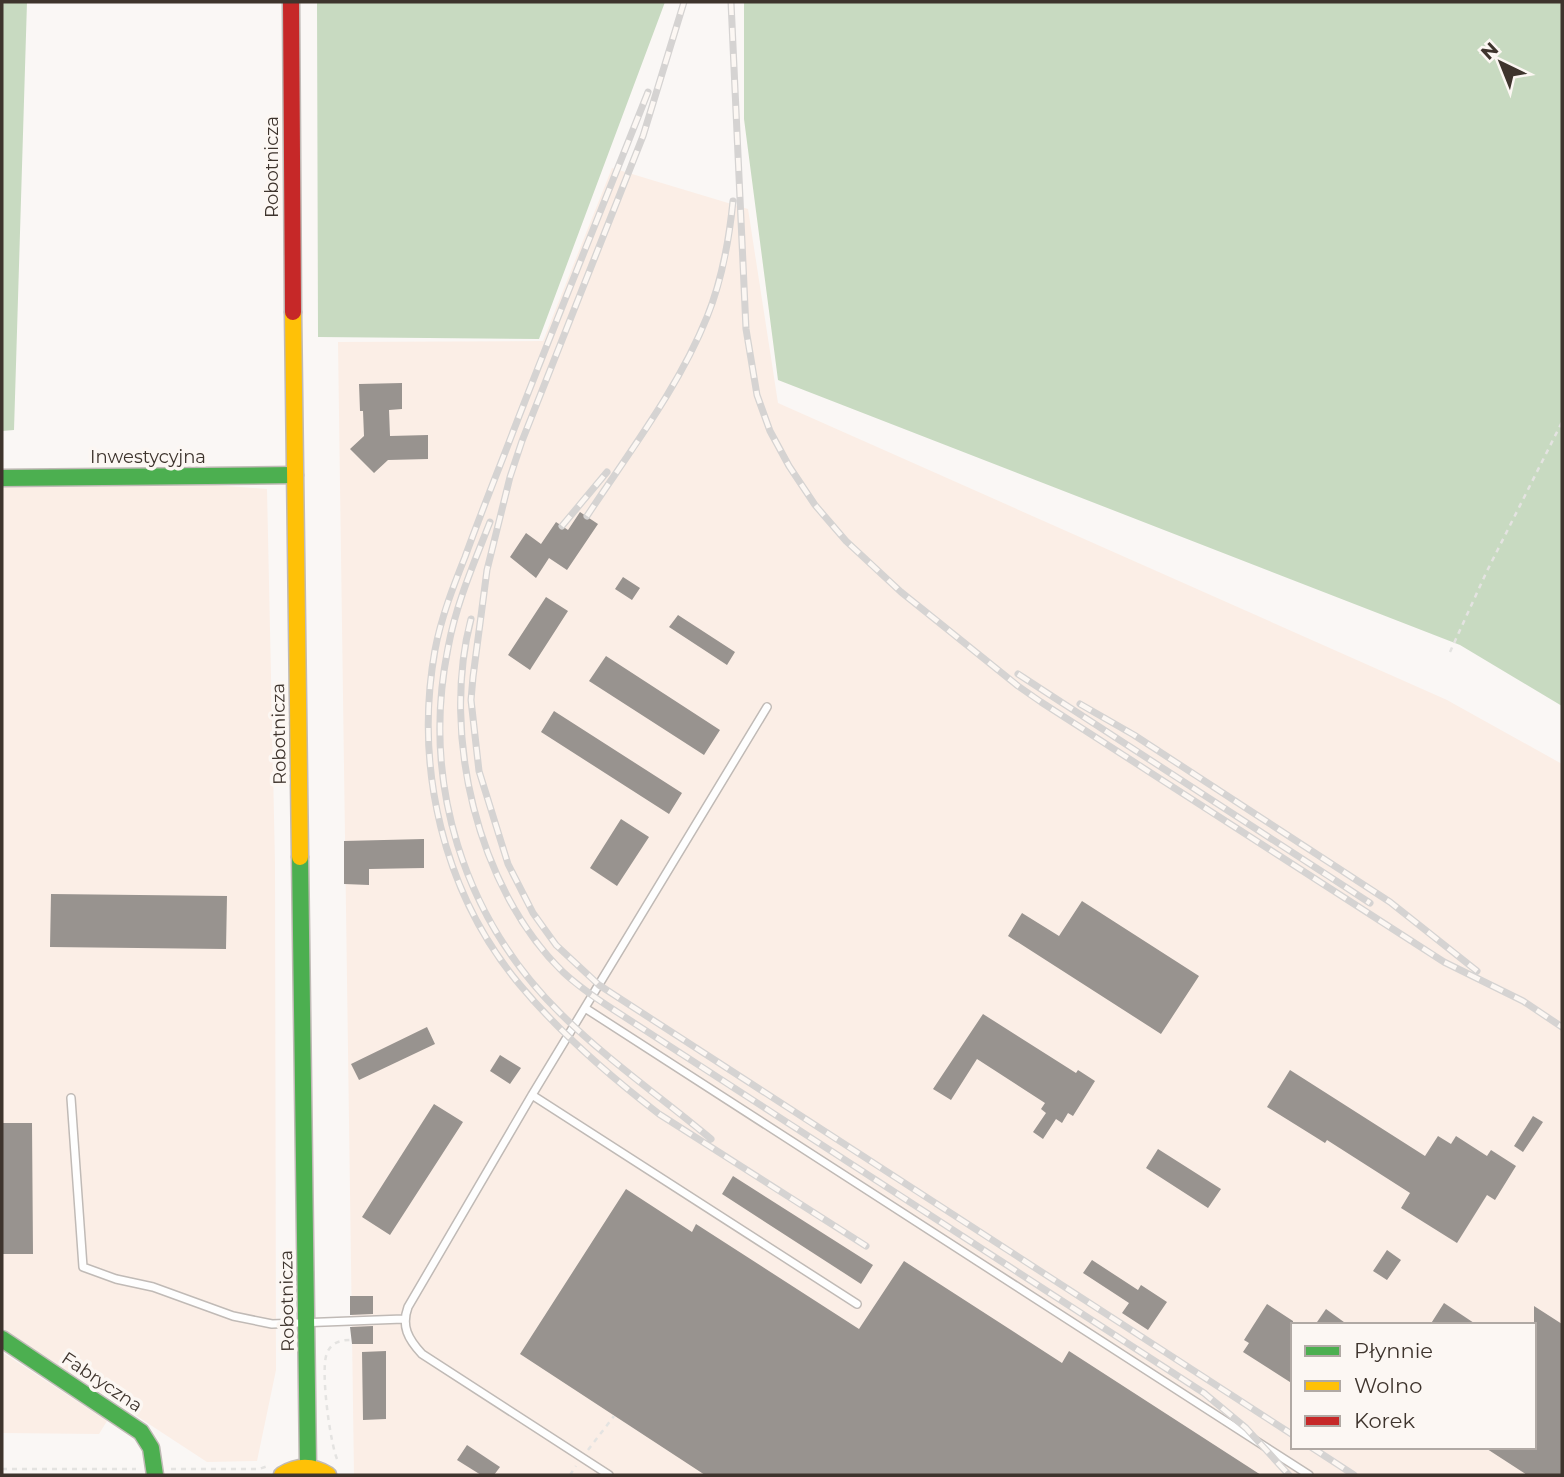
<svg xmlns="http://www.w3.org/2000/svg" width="1564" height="1477" viewBox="0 0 1564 1477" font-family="Montserrat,sans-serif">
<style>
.built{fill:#fbeee6;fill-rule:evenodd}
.forest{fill:#c8dac1}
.building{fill:#98938f}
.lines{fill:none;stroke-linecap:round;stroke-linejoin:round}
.lane-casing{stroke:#c0bab6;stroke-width:10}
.fast-casing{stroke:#c0bab6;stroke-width:19}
.slow-casing{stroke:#c0bab6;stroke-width:19}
.jam-casing{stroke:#c0bab6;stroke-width:19}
.path{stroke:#e4e3e1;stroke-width:2.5;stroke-dasharray:5 5;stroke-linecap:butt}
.lane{stroke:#fefefe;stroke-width:7}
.fast{stroke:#4caf50;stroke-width:16}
.slow{stroke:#ffc107;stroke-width:16}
.jam{stroke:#c62828;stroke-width:16}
.rail-casing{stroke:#d5d3d2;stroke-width:7}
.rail{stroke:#fcf7f3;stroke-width:4.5;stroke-dasharray:13;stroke-linecap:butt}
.labels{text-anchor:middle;stroke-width:7;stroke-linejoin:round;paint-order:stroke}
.street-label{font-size:18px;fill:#3e342d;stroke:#fcf7f3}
</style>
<rect width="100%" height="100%" fill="#faf7f5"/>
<!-- built -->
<path class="built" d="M612,168l136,41 30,194 669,297 115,64v711h-1208l-16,-1133 205,-1zM1293,1325h241v122h-241z
M215,485l52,4 8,374 1,507 -19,91 -50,1 -205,-134v-841z
M2,1352l105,69 -8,13 -97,-1z"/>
<!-- forest -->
<path class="forest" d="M2,2h25l-13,428 -12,1z
M317,2h348l-126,337 -221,-2z
M744,2h818v704l-102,-61 -682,-265 -34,-261z"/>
<!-- building -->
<path class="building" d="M402,383v26l-13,1 1,26 38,-1v24l-40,1 -14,13 -24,-24 14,-13 -1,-25h-3l-1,-27z
M580,512l18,12 -31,46 -18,-12 -13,20 -26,-21 16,-24 15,11 15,-22 12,8z
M623,577l17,11 -8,12 -17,-11z
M546,597l22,14 -38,59 -22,-15z
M678,615l57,37 -8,13 -58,-38z
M606,656l114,74 -16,25 -115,-74z
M554,711l128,82 -13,21 -128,-82z
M621,819l28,18 -32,49 -27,-18z
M424,839v29l-55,1v16l-25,-1v-43z
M51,894l176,2 -1,53 -176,-2z
M1082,901l117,75 -38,58 -153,-98 14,-23 37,23z
M983,1014l93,59 2,-3 17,11 -22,35 -5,-3 -6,10 -6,-4 -13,20 -10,-7 13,-19 -5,-4 4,-6 -68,-44 -26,41 -18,-11z
M427,1027l8,17 -76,36 -8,-16z
M500,1055l21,13 -11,16 -20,-13z
M1290,1070l135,86 13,-20 13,8 5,-8 31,20 4,-6 25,16 -21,34 -8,-5 -30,48 -56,-35 9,-15 -83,-53 -2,3 -58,-36z
M434,1104l29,18 -73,113 -28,-18z
M1533,1116l10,6 -20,30 -9,-6z
M2,1123h30l1,131h-31z
M1158,1149l63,40 -13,19 -62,-40z
M733,1176l140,89 -12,19 -139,-90z
M626,1189l66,43 4,-8 163,105 45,-68 158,102 7,-12 192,124h-556l-185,-121z
M1387,1250l14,10 -14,20 -14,-9z
M1092,1260l46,30 3,-5 26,17 -19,28 -26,-17 7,-10 -46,-30z
M350,1296h23v18l-23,1z
M1444,1303l33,22h-47z
M1267,1304l26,17v63l-50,-32 6,-9 -5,-3z
M1534,1306l28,18v151h-35l-43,-28h50z
M1326,1309l22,16h-33z
M373,1326v18h-21l-2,-17z
M386,1351v68l-23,1 -1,-68z
M467,1445l33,22 -6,8h-13l-24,-15z"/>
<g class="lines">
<!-- lane casing -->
<g class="lane-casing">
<path id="lane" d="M585,1008l724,467
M532,1095l325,209
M71,1098l12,169 33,12 37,8 80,29 39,8 131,-5
M609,1475l-187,-121c-14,-15 -21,-28 -14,-47l124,-212 235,-388"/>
</g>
<!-- fast casing -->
<g class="fast-casing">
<path id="fast" d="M2,478l293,-3
M300,857l8,609
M2,1339l139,93 10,16 4,27"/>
</g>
<!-- slow casing -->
<g class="slow-casing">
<path id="slow" d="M293,312l7,545
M282,1475c16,-10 30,-10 46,0"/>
</g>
<!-- jam casing -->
<g class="jam-casing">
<path id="jam" d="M291,2l2,310"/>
</g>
<!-- path -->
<path class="path" d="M1450,652l36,-79 76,-151
M588,1450l26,-34
M337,1459c-7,-17 -17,-90 -10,-106 4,-10 13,-13 23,-13
M2,1469h134
M171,1469h88l9,-3
M570,1475l6,-9"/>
<!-- lane -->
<use href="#lane" class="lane"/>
<!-- fast -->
<use href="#fast" class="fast"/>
<!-- slow -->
<use href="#slow" class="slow"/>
<!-- jam -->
<use href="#jam" class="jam"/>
<!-- rail casing -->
<g class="rail-casing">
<path id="rail" d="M684,2l-41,134 -121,305 -12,36 -23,93 -14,107 -2,23 8,71 29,93 25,49 23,32 43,40 694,450
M731,2l15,327 11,66 13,36 19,35 26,39 31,36 55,51 117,94 23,16 403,260 79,39 39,26
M648,92c-47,119 -96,238 -142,358 -14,36 -28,71 -41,107 -12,30 -24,61 -30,93 -21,117 8,243 85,335 39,47 91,92 139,129l207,132
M587,516c42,-64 91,-127 120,-199 15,-37 22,-76 26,-116
M490,522c-16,41 -34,82 -42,126 -27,134 15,269 112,365 45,45 102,85 151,126
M562,526l45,-54
M471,619c-30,115 6,269 92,353 16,15 34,27 51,38l590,383 42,35 43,47
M1018,674l352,229
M1080,704l54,31 256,167 87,69
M1311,1447l43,28"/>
</g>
<!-- rail -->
<use href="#rail" class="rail"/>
</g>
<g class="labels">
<!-- street labels -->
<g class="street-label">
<text transform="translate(272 167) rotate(-90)" y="6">Robotnicza</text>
<text x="148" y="463">Inwestycyjna</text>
<text transform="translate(279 734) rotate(-91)" y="6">Robotnicza</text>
<text transform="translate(287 1301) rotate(-91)" y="6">Robotnicza</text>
<text transform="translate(102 1382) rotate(34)" y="6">Fabryczna</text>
</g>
</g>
<!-- border -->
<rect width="1564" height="1477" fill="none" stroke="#3e342d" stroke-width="7"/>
<!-- legend -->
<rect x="1291" y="1323" width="245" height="126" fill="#fcf7f3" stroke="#b0a9a4" stroke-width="2"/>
<rect x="1305" y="1346" width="35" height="10" fill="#4caf50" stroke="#b0a9a4" stroke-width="2"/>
<text x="1354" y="1358" font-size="21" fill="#3e342d">Płynnie</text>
<rect x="1305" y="1381" width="35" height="10" fill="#ffc107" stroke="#b0a9a4" stroke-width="2"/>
<text x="1354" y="1393" font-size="21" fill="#3e342d">Wolno</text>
<rect x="1305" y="1416" width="35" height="10" fill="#c62828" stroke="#b0a9a4" stroke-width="2"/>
<text x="1354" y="1428" font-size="21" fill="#3e342d">Korek</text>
<!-- north arrow -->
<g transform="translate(1501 63) rotate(317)" stroke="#fcf7f3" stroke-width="5" paint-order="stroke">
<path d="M0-5L12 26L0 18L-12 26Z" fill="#3e342d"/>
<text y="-10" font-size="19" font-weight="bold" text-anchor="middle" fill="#3e342d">N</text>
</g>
</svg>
